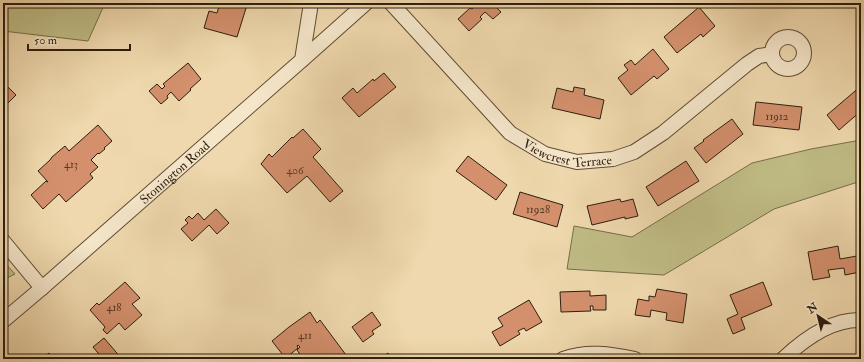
<svg xmlns="http://www.w3.org/2000/svg" width="864" height="362" viewBox="0 0 864 362" font-family="'IM FELL Double Pica',serif">
<style>
.green{fill:#c0bc85;stroke:#766d4a}
.building{fill:#d4906d;stroke:#2d1e0f}
.lines{fill:none;stroke-linecap:round;stroke-linejoin:round}
.street-casing{stroke:#5e4c36;stroke-width:16}
.street{stroke:#f5e6ca;stroke-width:14}
.labels{text-anchor:middle;stroke-width:3;stroke-linejoin:round;paint-order:stroke}
.number-label{font-size:11px;fill:#573a26}
.street-label{font-size:13px;fill:#2d1e0f;stroke:#f5e6ca}
</style>
<rect width="100%" height="100%" fill="#efd8ad"/>
<filter id="stains"><feTurbulence type="fractalNoise" baseFrequency=".005" numOctaves="4"/><feColorMatrix values="0 0 0 0 .2 0 0 0 0 .09 0 0 0 0 .02 0 0 0 .5 -.17"/></filter>
<radialGradient id="worn" r=".72"><stop offset=".6" stop-color="#630" stop-opacity="0"/><stop offset="1" stop-color="#630" stop-opacity=".3"/></radialGradient>
<!-- green -->
<path class="green" d="M3,3h102l-17,38 -85,-10z
M861,140v41l-87,28 -110,66 -97,-6 7,-43 58,11 120,-74 59,-14z
M3,261l12,13 -12,6z"/>
<!-- building -->
<path class="building" d="M220,3l9,3 1,-3h21l-1,3 -3,-1 -10,32 -33,-9 5,-17 8,2z
M478,3h22l-4,4 5,5 -8,7 -8,-7 -5,5 2,2 -13,12 -11,-12 12,-11 2,1z
M717,3h11l-7,5z
M699,7l16,19 -12,11 -2,-3 -24,19 -13,-16z
M653,49l16,20 -12,10 -3,-3 -23,19 -13,-17 10,-8 -4,-5 7,-5 4,5z
M188,63l13,16 -11,10 1,1 -12,11 -8,-9 -4,4 1,2 -7,6 -12,-13 8,-7 5,5 3,-3 -2,-2z
M3,65l5,5 -5,5z
M384,73l12,14 -37,30 -17,-19 11,-10 4,5 16,-14 1,2z
M3,77l4,4 -3,2 12,12 -9,9 -4,-4z
M861,86v25l-22,19 -12,-15z
M574,87l11,2 -1,6 20,5 -4,19 -48,-11 5,-20 16,4z
M756,102l46,5 -3,23 -46,-5z
M732,119l11,15 -37,29 -12,-15 10,-7 -1,-1z
M98,125l14,16 -8,7 1,1 -6,5 -1,-1 -7,7 7,7 -8,7 3,4 -27,24 -7,-8 -16,15 -12,-14 15,-14 2,1 -10,-11 12,-11 2,-3 13,-11 4,5z
M303,129l18,20 -8,8 30,34 -13,11 -23,-26 -20,17 -26,-29 8,-10 3,3 20,-20 1,1z
M468,156l39,29 -11,15 -40,-29z
M686,161l13,20 -41,25 -12,-19z
M520,192l43,13 -6,22 -44,-13z
M620,199l1,3 12,-3 5,17 -13,3v-2l-33,8 -5,-19z
M216,209l13,14 -12,11 -8,-9 -17,16 -11,-12 7,-6 -3,-3 4,-4 3,3 6,-6 6,7z
M838,246l2,13 17,-3 3,16 -15,3 -1,-7 -16,2 2,7 -17,3 -5,-28z
M125,282l15,16 -8,6 10,11 -17,15 -6,-7 -12,11 -4,-4 2,-3 -15,-17 7,-7 2,2z
M763,282l9,23 -31,13 4,11 -12,5 -6,-15 11,-5 -8,-19z
M657,289l30,5 -4,29 -17,-3 1,-7 -16,-3 -1,7 -15,-2 3,-16 11,2v-5l6,1z
M590,291v5l16,-1v15h-13v-4h-3l1,5 -30,1 -1,-20z
M529,300l13,22 -16,9 -2,-3 -6,3 2,3 -20,12 -8,-14 11,-6 -5,-8z
M310,312l7,11 3,-3 29,39h-46l-6,-9 3,-3 -2,-2 -1,1 1,2 -11,9 -2,-3 -2,1 -11,-14 17,-14z
M372,312l9,13 -9,6 2,3 -11,8 -11,-15z
M104,338l18,21h-19l-10,-12z
M49,353l5,6h-13z
M388,353l4,6h-12z"/>
<g class="lines">
<!-- street casing -->
<g class="street-casing">
<g id="street">
<path id="s1" d="M391,3l119,130 35,21 32,8 36,-3 21,-7 29,-19 84,-69 12,-8 13,-2"/>
<circle cx="788" cy="53" r="16"/>
<path d="M302,60l64,-57"/>
<path d="M3,241l39,47"/>
<path id="s2" d="M3,321l39,-33 260,-228 9,-57"/>
<path d="M563,359c24,-9 48,-5 72,0"/>
<path d="M783,359c20,-19 49,-40 78,-39"/>
</g>
</g>
<!-- street -->
<use href="#street" class="street"/>
</g>
<g class="labels">
<!-- number labels -->
<g class="number-label">
<text x="777" y="120">11912</text>
<text x="71" y="168">413</text>
<text x="295" y="174">406</text>
<text x="538" y="213">11928</text>
<text x="114" y="311">418</text>
<text x="305" y="339">411</text>
</g>
<!-- street labels -->
<g class="street-label">
<text dy="5" stroke="none"><textPath href="#s1" startOffset="239">Viewcrest Terrace</textPath></text>
<text dy="5" stroke="none"><textPath href="#s2" startOffset="227">Stonington Road</textPath></text>
</g>
</g>
<!-- margin -->
<rect width="864" height="362" fill="none" stroke="#efd8ad" stroke-width="16"/>
<rect x="4" y="4" width="856" height="354" fill="none" stroke="#2d1e0f" stroke-width="2"/>
<rect x="8" y="8" width="848" height="346" fill="none" stroke="#2d1e0f"/>
<!-- north arrow -->
<g transform="translate(818 316) rotate(325)" stroke="#f5e6ca" stroke-width="3" paint-order="stroke">
<path d="M0-3L7 15L0 10L-7 15Z" fill="#2d1e0f"/>
<text y="-6" font-size="11" font-weight="bold" text-anchor="middle" fill="#2d1e0f">N</text>
</g>
<!-- scale -->
<path d="M28 44v6h102v-6" fill="none" stroke="#2d1e0f" stroke-width="2"/>
<text x="34" y="44" font-size="12" fill="#2d1e0f" stroke="#f5e6ca" stroke-width="3" paint-order="stroke">50 m</text>
<rect width="100%" height="100%" filter="url(#stains)"/>
<rect width="100%" height="100%" fill="url(#worn)"/>
</svg>
